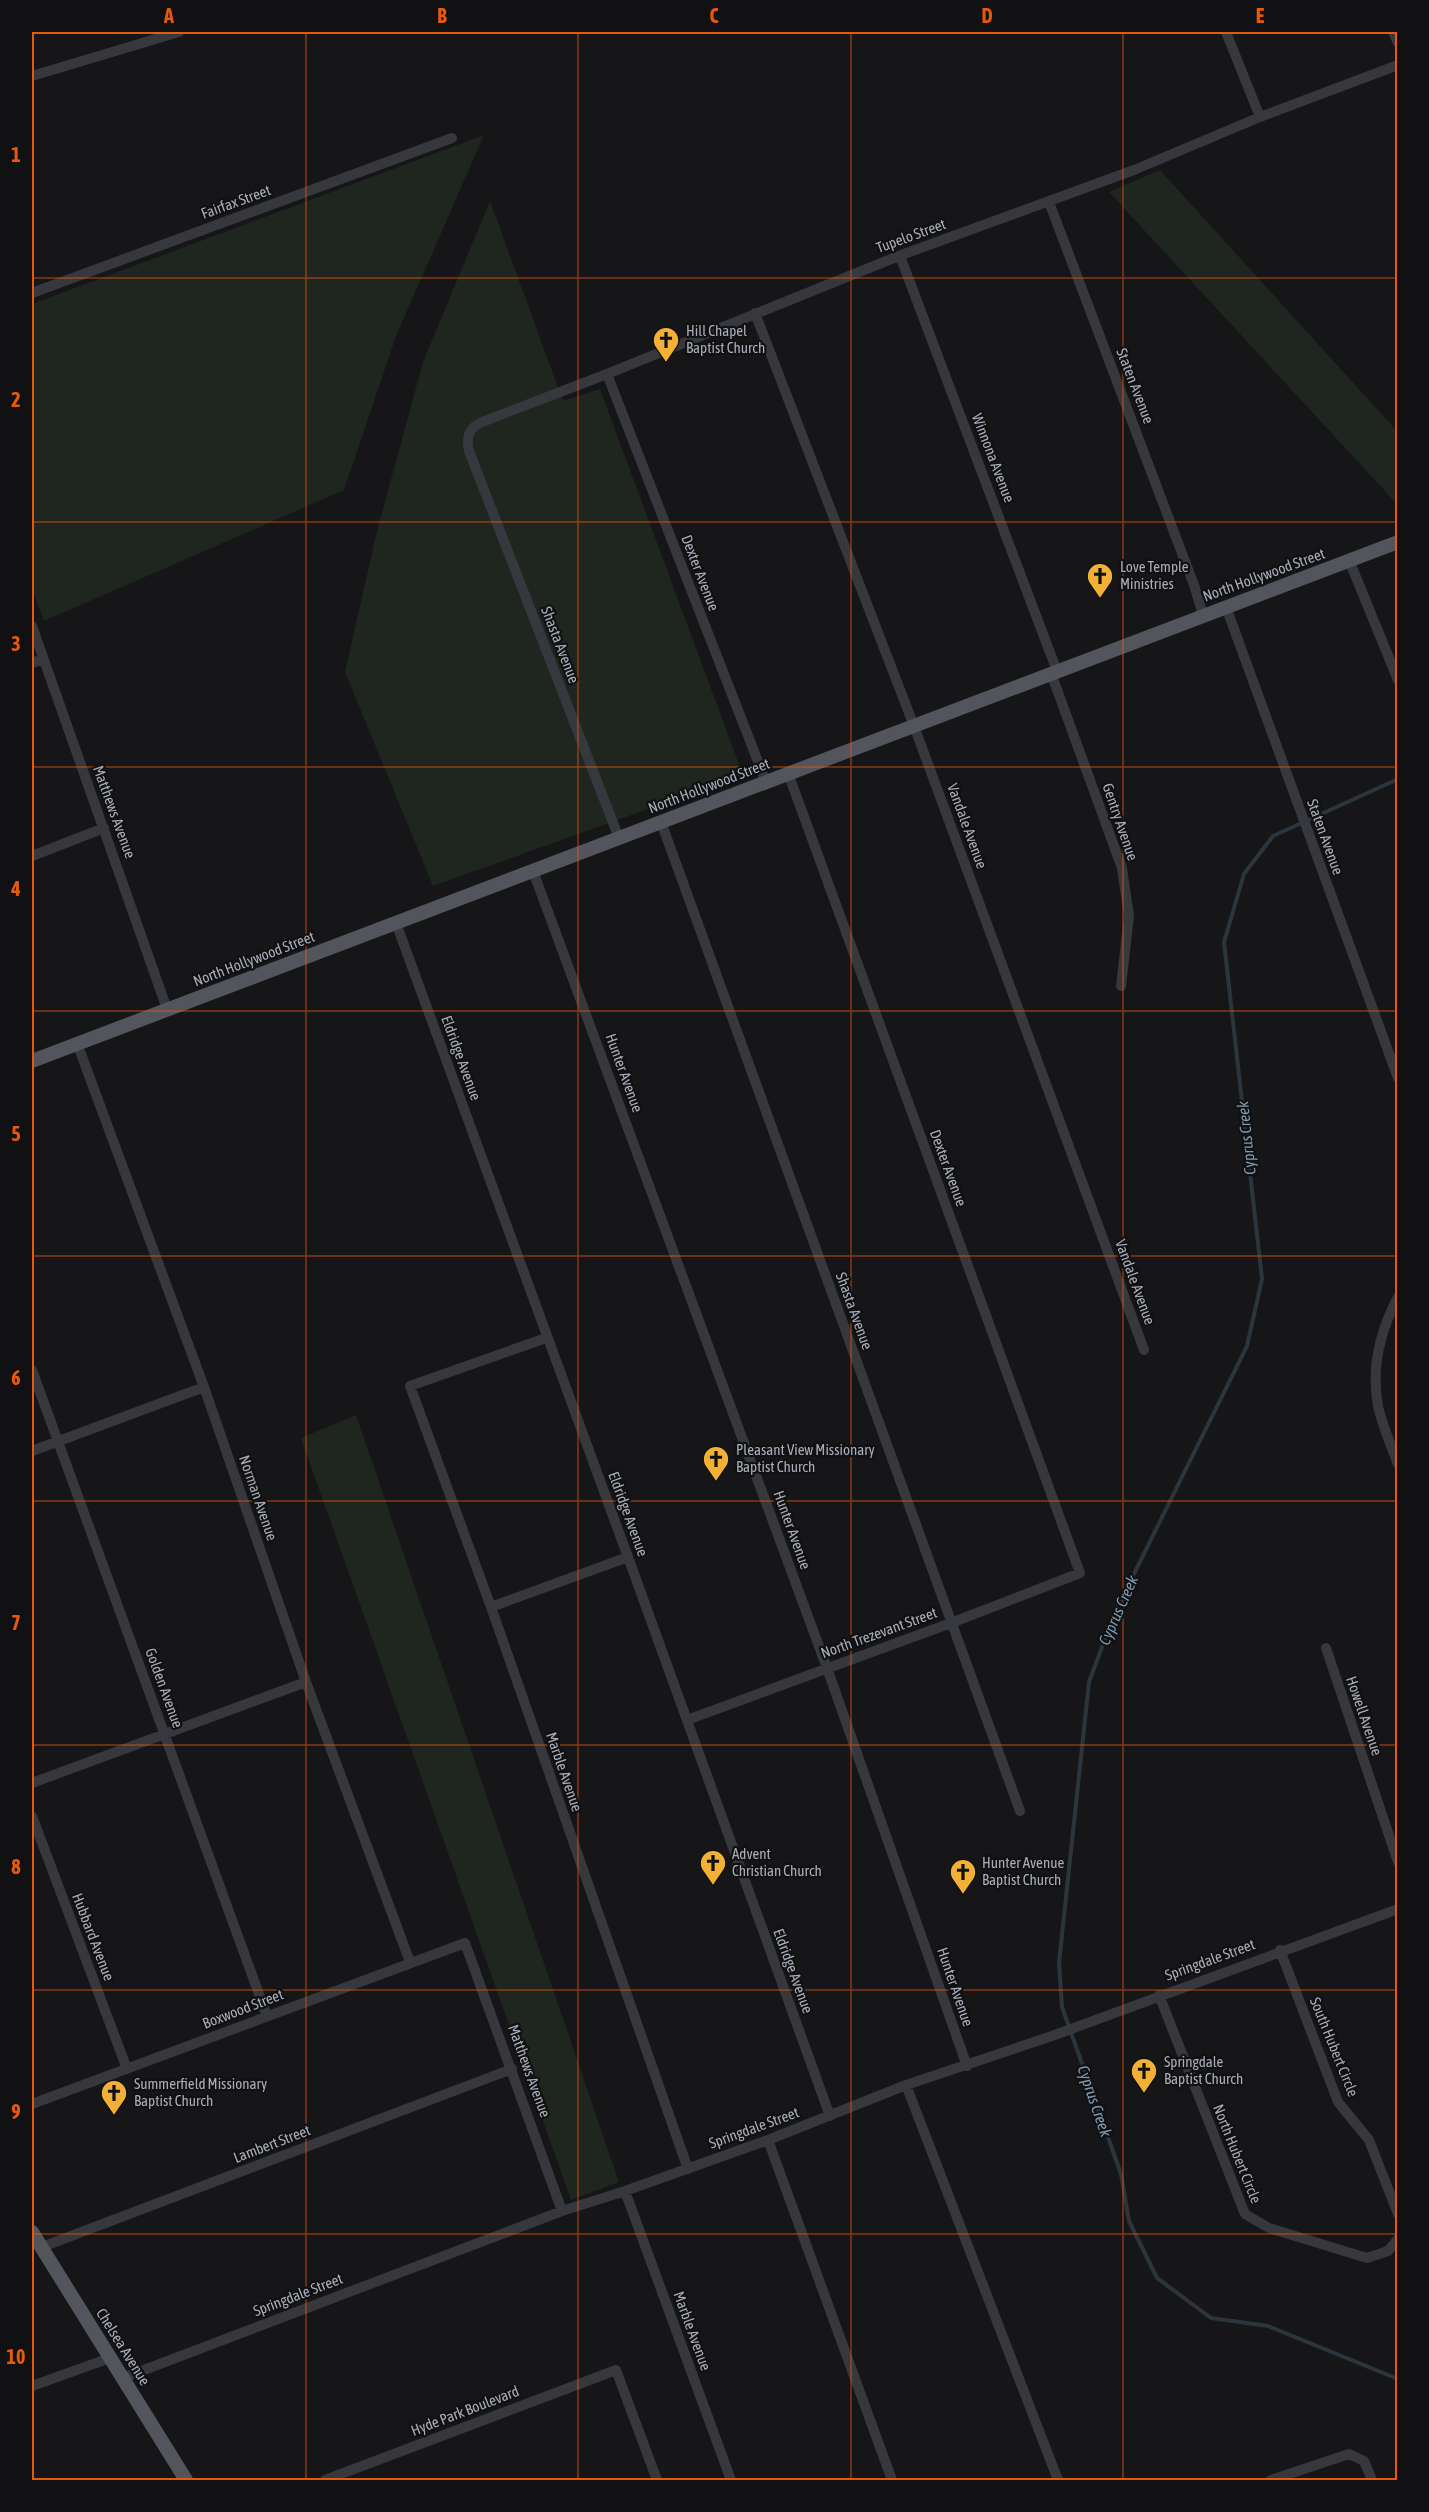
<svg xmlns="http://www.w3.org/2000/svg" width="1429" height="2512" viewBox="0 0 1429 2512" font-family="'Asap Condensed',sans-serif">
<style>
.green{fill:#1e261f}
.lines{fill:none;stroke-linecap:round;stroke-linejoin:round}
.stream{stroke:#2c353c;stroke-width:4}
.minor{stroke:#37383d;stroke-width:10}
.major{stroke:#53555c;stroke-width:14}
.grid{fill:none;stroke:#e8590c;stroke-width:1.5;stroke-opacity:0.55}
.labels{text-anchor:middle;stroke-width:4.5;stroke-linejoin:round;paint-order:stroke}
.street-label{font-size:15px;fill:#a8adb8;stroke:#111113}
.poi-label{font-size:15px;fill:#a8adb8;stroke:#111113;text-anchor:start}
.water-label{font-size:16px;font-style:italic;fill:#7f9bb3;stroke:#111113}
.neatline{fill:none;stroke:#e8590c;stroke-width:2}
.grid-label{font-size:20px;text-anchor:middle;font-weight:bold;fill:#e8590c}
</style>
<rect width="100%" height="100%" fill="#161618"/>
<!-- green -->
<path class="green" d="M484,135l-88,201 -52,154 -300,131 -12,-32v-285z
M1160,170l237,261v73l-288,-312z
M490,201l73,200 37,-12 143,386 -310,111 -88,-214 32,-141 46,-169z
M356,1415l263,767 -48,18 -270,-762z"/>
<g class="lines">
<!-- stream -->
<path class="stream" d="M1398,779l-125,57 -29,38 -20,68 38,337 -15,67 -132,266 -26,70 -30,281 3,44 59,167 8,47 28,57 54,40 57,8 130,53"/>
<!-- minor -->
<path class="minor" d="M1226,32l34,85
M1393,32l5,11
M32,76l147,-44
M1049,202l145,383 9,30
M900,256l157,415
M32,293l420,-155
M755,313l159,413 230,624
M607,374l159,408
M1349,560l49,120
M1226,607l172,471
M32,626l135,383
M32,663l11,-4
M1051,673l71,195 7,48 -8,70
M661,822l359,989
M619,838l-150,-387c-3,-13 -1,-23 13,-29l125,-48 289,-117 238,-87 126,-53 138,-52
M32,856l72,-28
M533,871l294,797 140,398
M396,923l232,634 202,559
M77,1043l127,344 102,295 104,280
M1398,1297c-18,34 -27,71 -20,109 4,19 13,39 20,58
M546,1338l-136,48 81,221 197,562
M32,1370l235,646
M32,1451l172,-64
M491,1607l137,-50
M1326,1648l72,214
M687,1720l264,-97 129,-50 -292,-800
M32,1783l274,-101
M32,1816l95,253
M1280,1950l58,152 31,38 29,74
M1159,1995l86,219 24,14 98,30 21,-7 10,-12
M906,2085l152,395
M32,2104l433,-161 97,268
M768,2140l124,340
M625,2191l106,289
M42,2247l470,-178
M123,2378l439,-167 63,-20 143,-51 138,-55 146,-49 346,-127
M32,2386l78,-28
M325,2480l291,-110 41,110
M1271,2480l78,-26 15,7 8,19"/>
<!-- major -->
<path class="major" d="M32,1061l1366,-519
M32,2232l154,248"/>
</g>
<!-- grid -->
<path class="grid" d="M306,32v2448M578,32v2448M851,32v2448M1123,32v2448M32,278h1366M32,522h1366M32,767h1366M32,1011h1366M32,1256h1366M32,1501h1366M32,1745h1366M32,1990h1366M32,2234h1366"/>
<!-- icons -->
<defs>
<g id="church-pin" transform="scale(1.35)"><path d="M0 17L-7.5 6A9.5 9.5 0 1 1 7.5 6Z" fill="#f2b134" stroke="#111113"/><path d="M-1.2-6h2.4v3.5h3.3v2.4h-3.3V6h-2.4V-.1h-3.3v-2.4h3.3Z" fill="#111"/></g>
</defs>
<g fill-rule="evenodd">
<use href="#church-pin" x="666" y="340"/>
<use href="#church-pin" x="1100" y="576"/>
<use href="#church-pin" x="716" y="1459"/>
<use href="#church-pin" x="713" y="1863"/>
<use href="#church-pin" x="963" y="1872"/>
<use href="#church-pin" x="1144" y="2071"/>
<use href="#church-pin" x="114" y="2093"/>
</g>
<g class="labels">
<!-- street labels -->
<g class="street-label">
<text transform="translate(236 202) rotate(-20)" y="5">Fairfax Street</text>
<text transform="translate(911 236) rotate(-20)" y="5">Tupelo Street</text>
<text transform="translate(1135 386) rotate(69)" y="5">Staten Avenue</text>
<text transform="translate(993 458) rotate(69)" y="5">Winnona Avenue</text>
<text transform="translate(700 573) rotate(69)" y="5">Dexter Avenue</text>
<text transform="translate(1264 575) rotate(-20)" y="5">North Hollywood Street</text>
<text transform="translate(560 645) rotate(69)" y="5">Shasta Avenue</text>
<text transform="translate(709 786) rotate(-21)" y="5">North Hollywood Street</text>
<text transform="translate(114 812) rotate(70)" y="5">Matthews Avenue</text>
<text transform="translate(1120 822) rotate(71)" y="5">Gentry Avenue</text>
<text transform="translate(967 826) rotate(70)" y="5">Vandale Avenue</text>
<text transform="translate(1325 837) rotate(70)" y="5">Staten Avenue</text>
<text transform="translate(254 959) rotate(-21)" y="5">North Hollywood Street</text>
<text transform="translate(461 1058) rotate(70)" y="5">Eldridge Avenue</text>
<text transform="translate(624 1073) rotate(70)" y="5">Hunter Avenue</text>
<text transform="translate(948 1168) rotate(70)" y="5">Dexter Avenue</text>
<text transform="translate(1135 1282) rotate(70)" y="5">Vandale Avenue</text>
<text transform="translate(854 1311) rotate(70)" y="5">Shasta Avenue</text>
<text transform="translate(258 1498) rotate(71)" y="5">Norman Avenue</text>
<text transform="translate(628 1514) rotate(70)" y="5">Eldridge Avenue</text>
<text transform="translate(792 1530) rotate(70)" y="5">Hunter Avenue</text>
<text transform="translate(879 1633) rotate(-20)" y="5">North Trezevant Street</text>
<text transform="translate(164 1688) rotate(70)" y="5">Golden Avenue</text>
<text transform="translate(1364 1716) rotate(71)" y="5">Howell Avenue</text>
<text transform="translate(564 1772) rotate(71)" y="5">Marble Avenue</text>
<text transform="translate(93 1937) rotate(69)" y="5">Hubbard Avenue</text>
<text transform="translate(1210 1960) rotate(-20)" y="5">Springdale Street</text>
<text transform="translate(793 1971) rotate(70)" y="5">Eldridge Avenue</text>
<text transform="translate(955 1987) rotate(71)" y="5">Hunter Avenue</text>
<text transform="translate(243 2009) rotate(-21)" y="5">Boxwood Street</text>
<text transform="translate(1334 2047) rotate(68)" y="5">South Hubert Circle</text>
<text transform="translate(529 2071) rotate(70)" y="5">Matthews Avenue</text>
<text transform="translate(754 2128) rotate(-20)" y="5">Springdale Street</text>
<text transform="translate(272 2144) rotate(-21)" y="5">Lambert Street</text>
<text transform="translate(1237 2154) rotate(68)" y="5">North Hubert Circle</text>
<text transform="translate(298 2295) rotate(-21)" y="5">Springdale Street</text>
<text transform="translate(692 2331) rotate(70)" y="5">Marble Avenue</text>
<text transform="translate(123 2347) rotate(58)" y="5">Chelsea Avenue</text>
<text transform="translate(465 2411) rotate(-21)" y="5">Hyde Park Boulevard</text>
</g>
<!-- poi labels -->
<g class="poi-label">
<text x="686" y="336">Hill Chapel<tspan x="686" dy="17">Baptist Church</tspan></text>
<text x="1120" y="572">Love Temple<tspan x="1120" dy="17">Ministries</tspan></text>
<text x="736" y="1455">Pleasant View Missionary<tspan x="736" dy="17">Baptist Church</tspan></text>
<text x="732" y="1859">Advent<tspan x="732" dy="17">Christian Church</tspan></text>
<text x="982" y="1868">Hunter Avenue<tspan x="982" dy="17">Baptist Church</tspan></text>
<text x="1164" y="2067">Springdale<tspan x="1164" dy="17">Baptist Church</tspan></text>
<text x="134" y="2089">Summerfield Missionary<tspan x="134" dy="17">Baptist Church</tspan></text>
</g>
<!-- water labels -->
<g class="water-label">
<text transform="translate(1246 1138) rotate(-96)" y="6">Cyprus Creek</text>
<text transform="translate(1118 1610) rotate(-66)" y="6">Cyprus Creek</text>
<text transform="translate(1095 2101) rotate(71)" y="6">Cyprus Creek</text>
</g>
</g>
<!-- border -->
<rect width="1429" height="2512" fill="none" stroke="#111113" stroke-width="66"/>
<rect x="33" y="33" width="1363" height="2446" class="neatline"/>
<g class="grid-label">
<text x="169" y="23">A</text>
<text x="442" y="23">B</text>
<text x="714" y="23">C</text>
<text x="987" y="23">D</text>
<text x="1260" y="23">E</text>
<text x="16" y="162">1</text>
<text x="16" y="407">2</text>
<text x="16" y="651">3</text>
<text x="16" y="896">4</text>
<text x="16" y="1141">5</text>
<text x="16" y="1385">6</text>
<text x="16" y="1630">7</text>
<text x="16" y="1874">8</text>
<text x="16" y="2119">9</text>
<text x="16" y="2364">10</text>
</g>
</svg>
